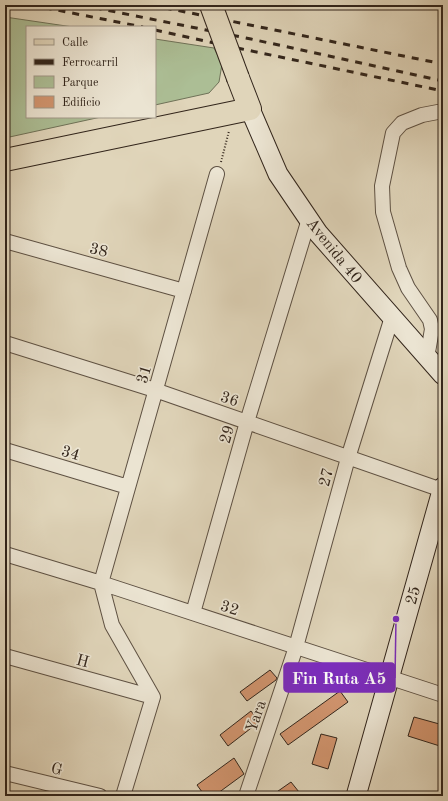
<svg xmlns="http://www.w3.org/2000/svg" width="448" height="801" viewBox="0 0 448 801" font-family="'Old Standard TT',serif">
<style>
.green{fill:#acbe95;stroke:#6f7258}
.building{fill:#d2956f;stroke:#32251b}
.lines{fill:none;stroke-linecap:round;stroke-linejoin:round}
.street-casing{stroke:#5e5143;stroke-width:16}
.secondary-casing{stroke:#32251b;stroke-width:21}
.primary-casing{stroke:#32251b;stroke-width:24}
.path{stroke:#32251b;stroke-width:2;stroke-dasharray:1 2;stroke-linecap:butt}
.street{stroke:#ebe4d2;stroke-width:14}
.secondary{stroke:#ebe4d2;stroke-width:19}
.primary{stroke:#e0d5ba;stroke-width:22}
.rail{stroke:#32251b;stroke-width:3;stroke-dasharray:7 7;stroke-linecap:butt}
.primary-bridge-casing{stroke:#32251b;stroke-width:24;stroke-linecap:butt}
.primary-bridge{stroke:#e0d5ba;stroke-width:22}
.labels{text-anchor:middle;stroke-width:3.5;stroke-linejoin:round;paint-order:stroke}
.street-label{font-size:16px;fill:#32251b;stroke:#ebe4d2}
.leader{fill:none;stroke:#7b2cbf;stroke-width:1.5}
.callout-dot{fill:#7b2cbf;stroke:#ebe4d2;stroke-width:1.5}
.callout{fill:#7b2cbf;stroke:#7b2cbf;stroke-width:1.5}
.callout-label{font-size:17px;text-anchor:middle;font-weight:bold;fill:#fff}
</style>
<rect width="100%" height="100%" fill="#e0d5ba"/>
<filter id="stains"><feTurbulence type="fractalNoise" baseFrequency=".005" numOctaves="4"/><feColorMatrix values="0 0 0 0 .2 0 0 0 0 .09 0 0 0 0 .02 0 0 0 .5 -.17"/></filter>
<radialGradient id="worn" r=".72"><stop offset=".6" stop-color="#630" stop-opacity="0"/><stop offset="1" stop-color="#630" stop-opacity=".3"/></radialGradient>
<!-- green -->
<path class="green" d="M5,17l68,10h-46v90h74l-96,21z
M155,39l59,9 8,16 -3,18 -10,11 -54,12z"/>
<!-- building -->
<path class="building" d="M270,670l7,8 -1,2 -29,21 -7,-9z
M340,691l8,11 -60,43 -8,-11z
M251,711l8,11 -31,24 -8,-11z
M414,717l29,8v22l-35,-11z
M321,734l16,4 -9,31 -16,-5z
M234,758l10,16 -30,22h-9l-8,-11z
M291,782l8,10 -6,4h-22z"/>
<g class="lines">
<!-- street casing -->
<g class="street-casing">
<path id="street" d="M5,241l179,50
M5,343l150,47 287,100
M427,358l5,-29 -2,-9 -22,-32 -9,-20 -16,-56 -1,-26 11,-53 9,-10 20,-8 21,-4
M5,450l123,37
M5,554l96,29 342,112
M193,613l54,-191 62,-203
M5,656l148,41
M5,773l95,23
M123,796l30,-99 -41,-72 -11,-42 116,-409
M246,796l50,-149 52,-189 44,-141"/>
</g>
<!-- secondary casing -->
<g class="secondary-casing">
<path id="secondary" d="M250,109l28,65 40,59 125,142
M356,796l87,-309"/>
</g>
<!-- primary casing -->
<g class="primary-casing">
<path id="primary" d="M5,160l245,-51 -12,-31"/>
</g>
<!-- path -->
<path class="path" d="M221,162l8,-31"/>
<!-- street -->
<use href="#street" class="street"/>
<!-- secondary -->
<use href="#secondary" class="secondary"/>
<!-- primary -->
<use href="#primary" class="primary"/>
<!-- rail -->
<path class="rail" d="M31,5l112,22
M81,5l170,34 192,42
M151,5l292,59
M155,30l87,19 201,42"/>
<!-- primary-bridge casing -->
<g class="primary-bridge-casing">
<path id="primary-bridge" d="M211,5l27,73"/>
</g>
<!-- primary-bridge -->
<use href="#primary-bridge" class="primary-bridge"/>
</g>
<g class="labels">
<!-- street labels -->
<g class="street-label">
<text transform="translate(99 249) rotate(15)" y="6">38</text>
<text transform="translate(335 250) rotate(51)" y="6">Avenida 40</text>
<text transform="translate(143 374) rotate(-74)" y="6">31</text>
<text transform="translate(230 398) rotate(19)" y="6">36</text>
<text transform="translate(226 434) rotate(-74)" y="6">29</text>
<text transform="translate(71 452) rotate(17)" y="6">34</text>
<text transform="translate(325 477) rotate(-75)" y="6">27</text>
<text transform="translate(412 595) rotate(-74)" y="6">25</text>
<text transform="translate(230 607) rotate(18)" y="6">32</text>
<text transform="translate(83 660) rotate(15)" y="6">H</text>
<text transform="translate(255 716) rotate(-71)" y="6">Yara</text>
<text transform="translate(57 768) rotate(14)" y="6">G</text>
</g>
</g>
<!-- callouts -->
<path class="leader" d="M396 619L395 678"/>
<circle class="callout-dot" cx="396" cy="619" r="4"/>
<rect class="callout" x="284" y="663" width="111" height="29" rx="4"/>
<g class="callout-label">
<text x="339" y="684">Fin Ruta A5</text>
</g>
<!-- margin -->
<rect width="448" height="801" fill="none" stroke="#e0d5ba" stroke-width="20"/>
<rect x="6" y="6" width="436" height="789" fill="none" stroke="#32251b" stroke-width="2"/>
<rect x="10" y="10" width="428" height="781" fill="none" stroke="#32251b"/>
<!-- legend -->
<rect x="26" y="26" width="130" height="92" fill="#ebe4d2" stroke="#a19889"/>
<rect x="34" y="39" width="20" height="6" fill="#e0d5ba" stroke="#a19889"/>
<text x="62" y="46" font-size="12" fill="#32251b">Calle</text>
<rect x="34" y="59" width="20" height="6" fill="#32251b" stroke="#a19889"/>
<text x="62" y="66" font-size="12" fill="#32251b">Ferrocarril</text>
<rect x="34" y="76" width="20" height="12" fill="#acbe95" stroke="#a19889"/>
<text x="62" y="86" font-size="12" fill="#32251b">Parque</text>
<rect x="34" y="96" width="20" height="12" fill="#d2956f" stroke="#a19889"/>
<text x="62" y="106" font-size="12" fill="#32251b">Edificio</text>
<rect width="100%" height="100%" filter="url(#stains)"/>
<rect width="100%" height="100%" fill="url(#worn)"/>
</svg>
